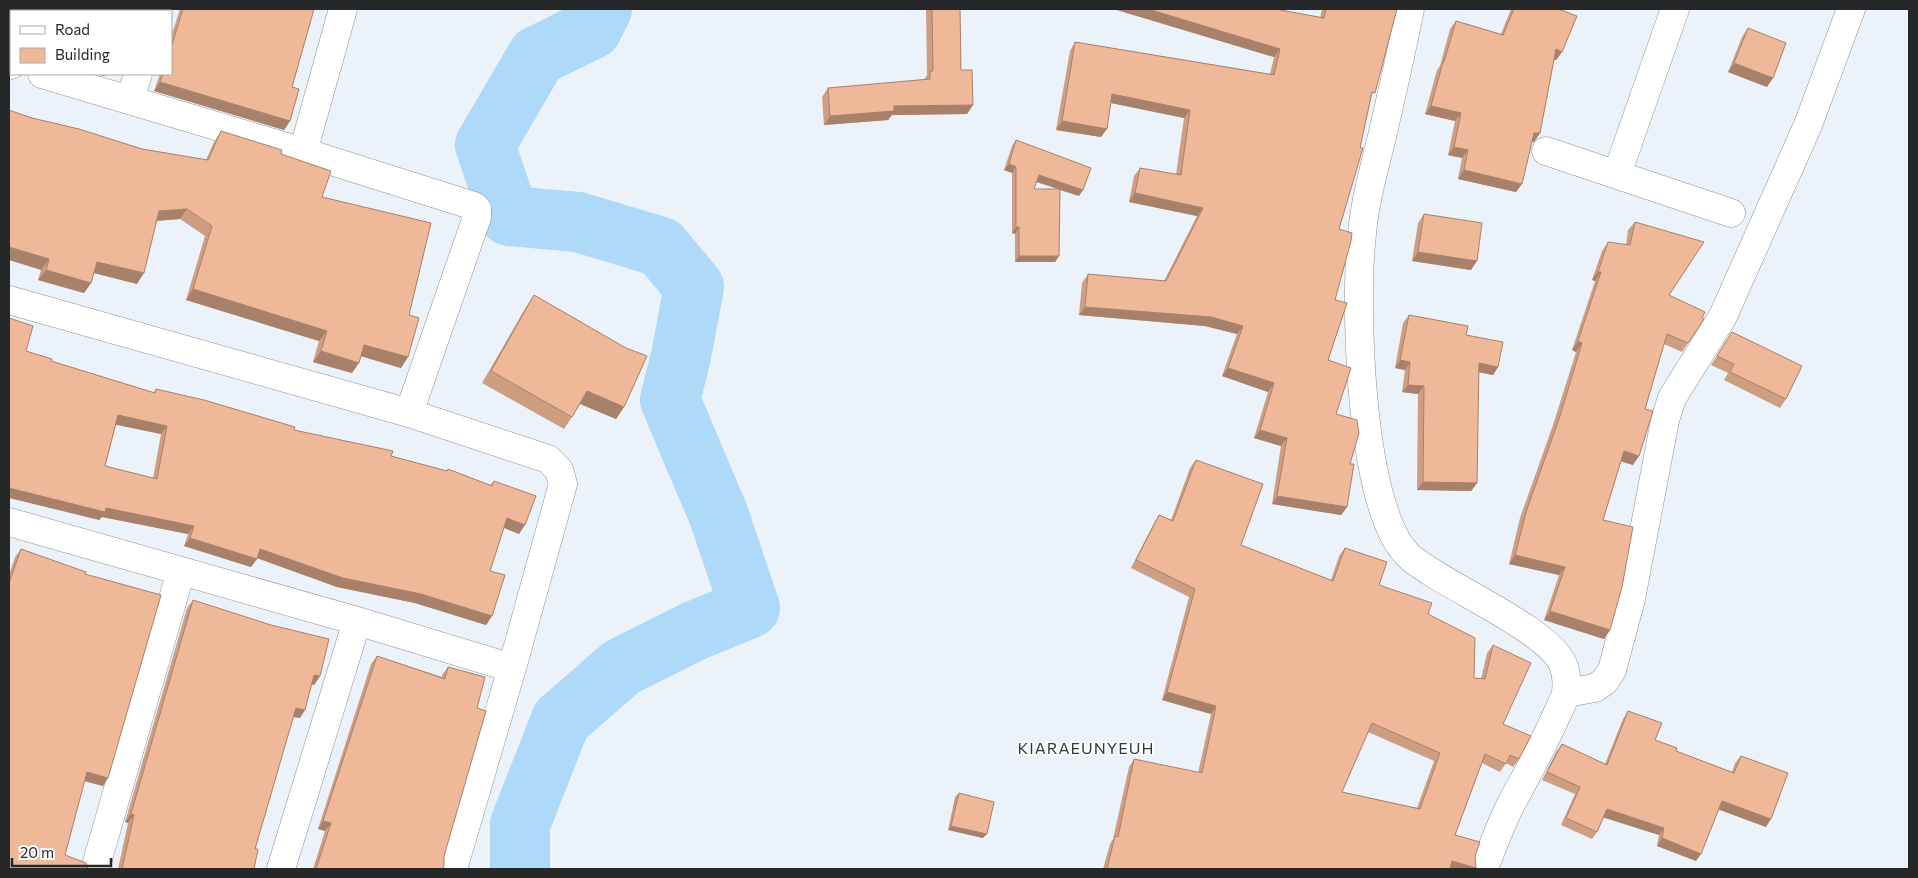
<svg xmlns="http://www.w3.org/2000/svg" width="1918" height="878" viewBox="0 0 1918 878" font-family="Commissioner,sans-serif">
<style>
.lines{fill:none;stroke-linecap:round;stroke-linejoin:round}
.river{stroke:#aed9f8;stroke-width:60}
.minor-casing{stroke:#8d9298;stroke-width:29}
.minor{stroke:#fff;stroke-width:28}
.wall{fill:#ce9e83;fill-rule:evenodd}
.shaded-wall{fill:#a7816a}
.building{fill:#efb898;stroke:#a7816a;fill-rule:evenodd}
.labels{text-anchor:middle;stroke-width:4;stroke-linejoin:round;paint-order:stroke}
.quarter-label{font-size:16px;letter-spacing:1px;fill:#32373c;stroke:#fff}
</style>
<rect width="100%" height="100%" fill="#ecf2f9"/>
<g class="lines">
<!-- river -->
<path class="river" d="M520,869v-45l41,-104 61,-53 72,-36 56,-23 -31,-92 -49,-116 11,-44 13,-69 -33,-40 -83,-25 -69,-6 -24,-71 52,-89 55,-27 10,-20"/>
<!-- minor casing -->
<g class="minor-casing">
<path id="minor" d="M1410,9c-8,40 -17,80 -26,119 -8,35 -19,70 -22,106 -8,66 -3,279 48,323 33,29 142,73 154,110 2,7 3,18 2,25 -1,7 -6,15 -9,22 -14,32 -31,62 -47,92 -10,20 -18,42 -26,63
M156,11l1,-2
M9,64l2,1
M42,74l261,78 171,54 3,3v8l-68,196
M130,100l8,-26
M1546,151l185,62
M303,152l40,-143
M1617,174l58,-165
M9,300l400,113 139,46 11,11 4,14 -51,184 -59,201
M9,522l348,99 155,47
M1566,693l29,-5 10,-7 7,-11 19,-71 34,-179 7,-22 51,-82 85,-191 43,-116
M95,869l86,-298
M281,869l76,-248"/>
</g>
<!-- minor -->
<use href="#minor" class="minor"/>
</g>
<!-- wall -->
<path class="wall" d="M180,9h134l-22,78 -2,34 -6,9 -130,-39 6,-17h11v-37z
M926,9h34l1,61 12,35 -6,9 -75,1 -4,5 -64,5 -2,-28 6,-9 96,-8 3,-5z
M1118,9h157l45,9 2,-9h75l-26,89 -32,131 -4,71 -7,60 8,54 14,50 -3,43 -6,8 -69,-11 9,-58 -27,-8 14,-46 -46,-16 15,-42 -32,-8 -126,-11 3,-32 6,-9 76,7 33,-65 -68,-14 5,-26 6,-8 36,7 8,-57 -73,-15 -10,34 -45,-7 14,-79 5,-9 195,32 4,-17 -157,-47z
M1511,9h47l4,43 -6,8 -2,-1 -14,74 -6,9 -2,-1 -16,51 -58,-13 4,-21 -14,-3 7,-34 -30,-7 12,-44 3,-4 10,-37 6,-8 45,13z
M1748,28l19,59 -39,-15 14,-35z
M32,118l110,31 64,11 8,-18 7,-11 60,23 41,43 87,118 -1,42 -7,11 -40,-12 -9,17 -39,-11 6,-21 -133,-41 19,-64 -25,-17 -23,2 -20,63 -43,-11 -3,10 -7,10 -46,-13 3,-10z
M1016,140l63,56 -19,-6 -1,66 -4,6h-40v-28l-3,-1v-60l-8,-3 8,-24zM1036,182l23,7h-25z
M1424,214l47,56 -59,-9 6,-38z
M1635,222l34,73 19,48 -6,9 -18,-8 -19,65 -12,56 -12,-4 -18,59 7,110 -6,9 -60,-19 15,-45 -50,-11 11,-46 33,-93 23,-73 -4,-2 23,-69 -3,-1 10,-29 6,-9 18,3 2,-15z
M534,295l90,112 -8,12 -36,-15 -8,13 -8,12 -82,-46 44,-76z
M1409,315l57,20 32,32 -5,8 -15,-3 -1,111 -6,8 -54,-1 1,-96 -16,-2 3,-22 -10,-2 8,-45z
M1732,332l54,67 -6,9 -56,-28 4,-7 -17,-8z
M26,351l25,10 103,32 2,-4 138,41 152,41 2,-2 42,16 4,-4 25,53 -15,-6 -14,43 2,45 -6,9 -71,-22 -78,-16 -80,-29 -6,9 -67,-21 4,-12 -86,-17 -3,3zM116,424l45,10 -8,44 -48,-12z
M1196,460l45,85 90,35 8,-24 6,-8 34,37 49,29 46,64 7,1 6,-26 6,-8 10,79 16,35 -6,8 -7,-4 -6,9 -18,-9 -27,72 20,21v13h-372l7,-25 3,-5 16,-72 5,-8 64,14 13,-59 -49,-14 27,-103 -58,-29 23,-45 5,-8 12,5 19,-52zM1368,732l66,29 -17,47 -75,-16z
M21,549l64,25 23,204 -5,8 -19,-5 -19,74 -56,14v-294l6,-18z
M193,600l127,76 -6,9 -2,-1 -12,34 -7,-1 -38,132 -1,20h-136l10,-46 -3,-1 62,-214z
M377,656l65,21v-2l6,-8 29,41 -33,148 -1,13h-130l12,-38 -7,-2 53,-165z
M1628,711l27,29 21,11 56,21 3,-9 6,-7 25,71 -47,-18 -23,52 -39,-15 2,-11 -56,-18 -6,15 -5,7 -31,-14 14,-31 -33,-14 14,-28 6,-8 43,20 18,-45z
M959,793l24,45 -35,-8 7,-33z"/>
<!-- shaded-wall -->
<path class="shaded-wall" d="M1118,9h30l132,40 -6,8 -157,-47z
M9,27l2,1v10l-2,-1z
M1556,49l6,3 -6,8 -6,-2z
M1734,63l39,15 -6,9 -39,-15z
M96,74h10l-2,2z
M160,82l130,39 -6,9 -130,-39z
M1112,94l78,16 -6,8 -78,-16z
M973,105l-6,9 -75,1 -4,5 -64,5 6,-9 64,-10z
M1431,106l30,7 -6,8 -30,-7z
M1062,121l45,8 -6,8 -45,-7z
M1534,133h6l-6,9 -6,-1z
M1454,147l14,3 -6,8 -14,-3z
M1009,164l7,3 -4,6 -8,-3z
M1464,170l58,14 -6,8 -58,-13z
M1039,175l44,15 -4,6 -45,-15z
M1135,193l68,15 -6,8 -68,-14z
M187,209l-7,10 -28,2 7,-10z
M1016,227h3l-4,7 -3,-1z
M9,247l40,12 -8,11 -32,-10z
M1418,252l59,9 -6,9 -59,-9z
M1019,256h40l-4,6h-40z
M97,262l47,11 -7,11 -47,-12z
M46,270l45,13 -7,10 -46,-13z
M1598,272h3l-6,9 -3,-1z
M193,289l134,42 -8,10 -133,-41z
M1085,307l126,10 32,9 -6,8 -32,-8 -126,-11z
M1578,341l4,2 -6,9 -4,-2z
M364,345l44,12 -7,11 -44,-13z
M321,351l38,12 -7,10 -39,-11z
M1400,360l10,2 -5,8 -10,-2z
M1479,363l19,4 -5,8 -20,-4z
M1228,368l46,15 -6,9 -46,-16z
M1408,385l16,1 -6,8 -16,-2z
M587,391l37,16 -8,12 -38,-16z
M118,415l49,11 -6,8 -49,-10z
M1260,430l27,8 -6,8 -27,-8z
M1624,451l15,5 -6,9 -16,-5z
M1423,482l54,1 -6,8 -54,-1z
M9,488l97,20 88,18 -6,8 -86,-17 -3,3 -90,-22z
M1277,496l70,11 -6,8 -69,-11z
M507,518l18,7 -6,9 -17,-7z
M190,538l67,21 -6,8 -67,-21z
M260,549l161,45 71,22 -6,9 -71,-22 -78,-16 -83,-30z
M1515,555l50,12 -6,8 -50,-11z
M1550,611l60,19 -6,9 -60,-19z
M314,675l6,1 -6,9 -6,-2z
M1167,692l49,14 -5,8 -49,-14z
M296,708l9,2 -5,8 -10,-2z
M87,772l21,6 -5,8 -22,-6z
M1722,801l49,18 -5,8 -49,-18z
M1607,809l57,19 -5,7 -57,-18z
M131,814l3,1 -6,8 -3,-1z
M323,821l8,2 -6,8 -7,-2z
M951,826l36,8 -4,4 -35,-8z
M1662,838l39,16 -5,7 -39,-15z
M1452,861l24,7 -1,1h-27z"/>
<!-- building -->
<path class="building" d="M9,9h116l-1,2h-113v17l-2,-1z
M183,9h131l-22,78 7,2 -9,32 -130,-39 3,-8h8v-26z
M932,9h28l1,61h11l1,35 -79,1v5l-64,5 -2,-28 102,-9v-8h3z
M1148,9h127l49,9 2,-9h71l-22,84 -3,-1 -12,56h3l-24,81 13,4 -1,8 -16,59 12,3 -19,57 23,8 -15,46 21,6 2,13 -9,31h4l-7,43 -70,-11 10,-58 -27,-8 14,-47 -46,-15 15,-42 -32,-9 -126,-10 3,-33 78,7 37,-73 -68,-15 5,-25 41,7 9,-65 -78,-16 -5,35 -45,-8 13,-79 199,33 6,-26z
M1514,9h44l19,7 -15,36 -6,-3 -16,84h-6l-12,51 -58,-14 4,-20 -14,-3 7,-34 -30,-7 12,-44h1l12,-41 47,14z
M1748,28l38,15 -13,35 -39,-15z
M9,110l23,8 47,11 63,20 66,11 13,-29 61,19 -1,4 50,17 -9,26 109,26 -22,92 10,3 -11,39 -44,-12 -5,18 -38,-12 6,-20 -134,-42 19,-63 -25,-17 -28,2 -15,62 -47,-11 -6,21 -45,-13 3,-11 -40,-12z
M1016,140l75,28 -8,22 -44,-15 -5,14h26l-1,67h-40v-29h-3v-60l-7,-3z
M1424,214l58,9 -5,38 -59,-9z
M1635,222l69,20 -35,53 36,17 -3,6 2,1 -16,24 -21,-9 -22,75 8,2 -14,45 -15,-5 -21,69 30,7 -11,60 -12,43 -60,-19 15,-44 -50,-12 12,-46 33,-93 22,-73 -4,-2 23,-69h-3l10,-30 22,3z
M534,295l92,53 21,8 -23,51 -37,-16 -15,26 -81,-46z
M1409,315l59,11 -2,9 37,7 -5,25 -19,-4 -2,120 -54,-1 1,-96 -16,-1 2,-23 -10,-2z
M9,318l24,8 -7,25 26,8 -1,2 104,32 1,-4 48,11 91,27 -1,3 99,21 -2,5 56,15 1,-2 44,17 2,-5 42,15 -11,29 -18,-7 -17,53 15,4 -13,41 -71,-22 -78,-16 -83,-29 -3,10 -67,-21 4,-12 -88,-18 -1,4 -96,-24zM118,415l49,11 -10,53 -52,-13z
M1732,332l70,34 -16,33 -56,-27 4,-8 -17,-8z
M1196,460l67,24 -22,61 92,36 12,-33 42,14 -8,23 53,18 -4,11 47,24 -1,40 11,1 8,-34 38,18 -28,61 28,12 -12,23 -9,-4 -4,9 -21,-10 -30,81 25,7 -5,14 1,12 -24,-7 -2,8h-343l8,-33 3,1 16,-78 68,14 14,-67 -49,-14 28,-103 -59,-29 23,-45 14,6zM1372,723l68,30 -20,56 -78,-17z
M21,549l65,23 -1,2 76,21 -53,183 -21,-6 -22,83 21,8 2,6h-79v-286z
M193,600l78,25 58,14 -9,37 -6,-1 -9,35 -9,-2 -41,141h3l-4,20h-132l12,-54 -3,-1z
M377,656l68,23 3,-12 37,10 -8,31 9,3 -42,145v9l-1,4h-127l15,-46 -8,-2z
M1628,711l34,12 -7,17 22,8 -1,3 58,22 7,-17 47,17 -17,46 -49,-18 -21,53 -39,-16 2,-10 -57,-19 -10,23 -31,-14 14,-31 -33,-15 15,-28 45,21z
M959,793l35,9 -7,32 -36,-8z"/>
<g class="labels">
<!-- quarter labels -->
<g class="quarter-label">
<text x="1086" y="754">KIARAEUNYEUH</text>
</g>
</g>
<!-- border -->
<rect width="1918" height="878" fill="none" stroke="#252729" stroke-width="20"/>
<!-- legend -->
<rect x="10" y="10" width="162" height="65" fill="#ffffff" stroke="#a8a9a9"/>
<rect x="20" y="26" width="25" height="8" fill="#ffffff" stroke="#a8a9a9"/>
<text x="55" y="35" font-size="15" fill="#252729">Road</text>
<rect x="20" y="48" width="25" height="15" fill="#efb898" stroke="#a8a9a9"/>
<text x="55" y="60" font-size="15" fill="#252729">Building</text>
<!-- scale -->
<path d="M12 858v8h99v-8" fill="none" stroke="#252729" stroke-width="2.5"/>
<text x="20" y="858" font-size="15" fill="#252729" stroke="#ffffff" stroke-width="4" paint-order="stroke">20 m</text>
</svg>
